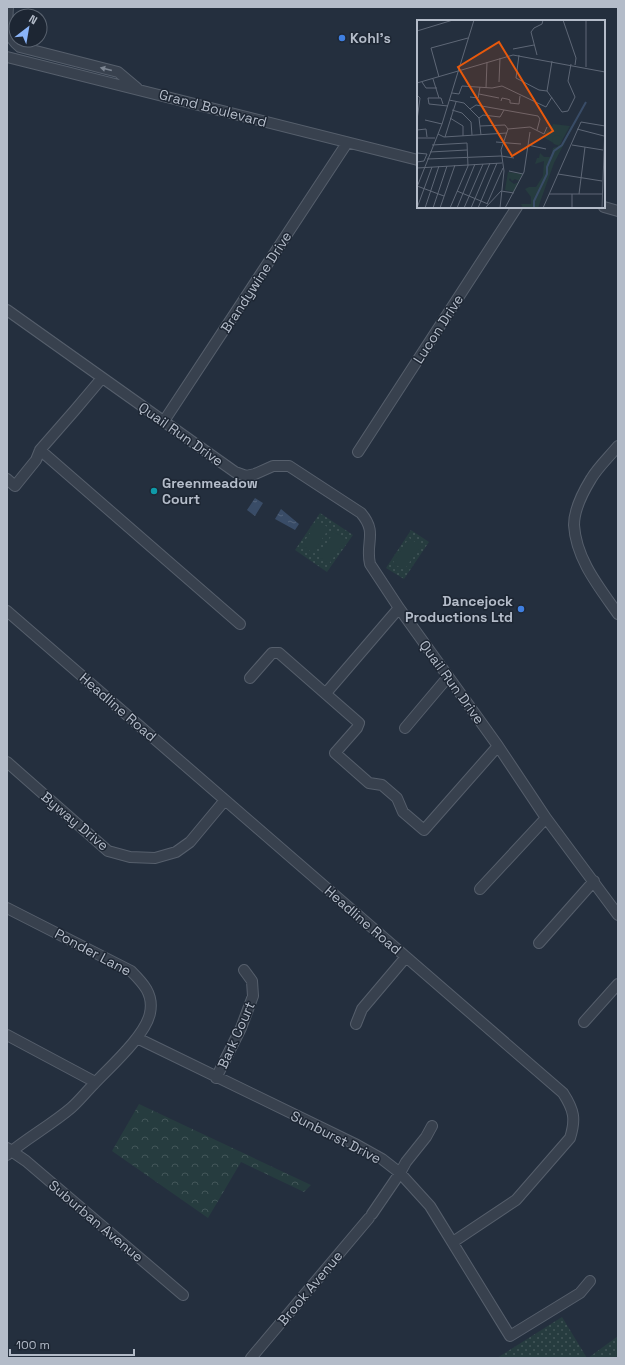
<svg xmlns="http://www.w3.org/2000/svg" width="625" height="1365" viewBox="0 0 625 1365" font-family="'Space Grotesk',sans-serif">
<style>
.green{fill:url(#green-dots)}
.forest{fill:url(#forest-crowns)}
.pitch{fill:#263c3f}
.water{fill:url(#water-ripples)}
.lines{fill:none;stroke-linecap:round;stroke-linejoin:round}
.minor-casing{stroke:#565f6c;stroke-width:12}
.minor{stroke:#38414e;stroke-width:10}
.oneway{fill:#7c8592}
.shop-dot{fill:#3f7fe0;stroke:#1d2633;stroke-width:1.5}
.culture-dot{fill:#0f9aa8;stroke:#1d2633;stroke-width:1.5}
.labels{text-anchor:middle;stroke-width:3;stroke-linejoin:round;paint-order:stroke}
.poi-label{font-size:14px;font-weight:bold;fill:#b4bcc9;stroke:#1d2633;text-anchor:start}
.street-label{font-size:14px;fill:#b4bcc9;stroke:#1d2633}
.inset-river{fill:none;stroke:#394c67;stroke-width:2}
.inset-road{fill:none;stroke:#5e6776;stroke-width:1}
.view{fill:#e8590c;fill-opacity:0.15;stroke:#e8590c;stroke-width:2}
.inset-edge{fill:none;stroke:#b4bcc9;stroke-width:2}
</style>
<defs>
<pattern id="green-dots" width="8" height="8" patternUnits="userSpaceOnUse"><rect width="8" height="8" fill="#263c3f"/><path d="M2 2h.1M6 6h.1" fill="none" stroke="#435659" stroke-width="1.8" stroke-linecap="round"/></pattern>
<pattern id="forest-crowns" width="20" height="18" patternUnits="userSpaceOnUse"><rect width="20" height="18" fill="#263c3f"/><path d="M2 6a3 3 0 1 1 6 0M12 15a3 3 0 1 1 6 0" fill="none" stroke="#435659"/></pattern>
<pattern id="water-ripples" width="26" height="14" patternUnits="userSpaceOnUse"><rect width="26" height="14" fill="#394c67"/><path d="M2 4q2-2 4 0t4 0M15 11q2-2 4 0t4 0" fill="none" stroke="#53647b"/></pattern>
</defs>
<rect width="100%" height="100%" fill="#242f3e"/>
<!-- green -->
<path class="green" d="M320,513l33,22 -26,37 -32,-22z
M411,530l18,12 -25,37 -18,-11z
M562,1317l25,41h-90z
M618,1336v22h-30z"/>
<!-- forest -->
<path class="forest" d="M139,1104l172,81 -7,7 -63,-30 -33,56 -96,-67z"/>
<!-- pitch -->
<path class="pitch" d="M318,521l11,7 -16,25 -11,-8z
M334,532l12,7 -17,25 -11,-8z
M409,538l12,8 -17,24 -11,-7z"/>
<!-- water -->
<path class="water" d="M255,498l8,5 -8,13 -8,-6z
M281,509l18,15 -4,6 -20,-11z"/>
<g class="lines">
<!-- minor casing -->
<g class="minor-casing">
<path id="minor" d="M8,7c-1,18 -3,28 12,40l98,25 19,16
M7,57l411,103
M604,207l14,4
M7,310l228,162 11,4 9,-2 18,-8h16l72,47c17,20 4,29 9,51l29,44 99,138 48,72 72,97
M164,421l183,-278
M618,446c-9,11 -20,21 -27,33 -8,13 -17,31 -17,46 2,34 25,62 44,89
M40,450l200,174
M358,452l159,-245
M7,479l8,7 21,-26 4,-10 35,-40 27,-32
M7,611l556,482c11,17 13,26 7,45l-54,62 -63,42
M250,678l22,-25h7l80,70 -2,5 -22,25 34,30 13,2 15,13 6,14 21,18 74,-84
M326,693l73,-85
M405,728l43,-51
M7,762l101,89 22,6 25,1 21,-6 14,-10 35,-42
M480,889l66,-71
M7,908l124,63c12,12 23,23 19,42 -4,22 -40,54 -56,71 -8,8 -15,17 -23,24 -20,17 -44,30 -64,47
M539,943l55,-62
M584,1022l34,-38
M356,1024l6,-15 44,-52
M7,1035l88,47
M137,1038l220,107 25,14 18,14 30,33 80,130 70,-43 10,-12
M216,1078l25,-50 12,-32 -1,-15 -8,-11
M7,1148l19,13 157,134
M372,1214l28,-41 6,-11 20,-25 6,-11
M251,1358l118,-140"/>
</g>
<!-- minor -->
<use href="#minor" class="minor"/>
</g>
<!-- one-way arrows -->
<defs><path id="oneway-solid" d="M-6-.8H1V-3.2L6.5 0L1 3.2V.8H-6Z"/></defs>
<use class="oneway" href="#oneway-solid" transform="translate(106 69) rotate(-166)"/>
<!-- markers -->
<g class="shop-dot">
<circle cx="342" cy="38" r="4"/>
<circle cx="521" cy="609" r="4"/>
</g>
<circle class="culture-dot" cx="154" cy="491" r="4"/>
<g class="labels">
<!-- poi labels -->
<g class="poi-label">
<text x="350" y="43">Kohl's</text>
<text x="162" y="488">Greenmeadow<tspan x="162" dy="16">Court</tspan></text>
<text x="513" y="606" text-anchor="end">Dancejock<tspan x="513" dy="16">Productions Ltd</tspan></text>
</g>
<!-- street labels -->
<g class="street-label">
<text transform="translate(213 108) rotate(15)" y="5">Grand Boulevard</text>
<text transform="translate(256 282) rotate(-57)" y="5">Brandywine Drive</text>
<text transform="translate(438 329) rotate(-57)" y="5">Lucon Drive</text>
<text transform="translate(181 434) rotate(35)" y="5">Quail Run Drive</text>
<text transform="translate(452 682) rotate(54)" y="5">Quail Run Drive</text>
<text transform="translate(118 707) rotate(41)" y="5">Headline Road</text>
<text transform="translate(75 821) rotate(40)" y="5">Byway Drive</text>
<text transform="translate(363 920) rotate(41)" y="5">Headline Road</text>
<text transform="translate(93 952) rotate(28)" y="5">Ponder Lane</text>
<text transform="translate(236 1035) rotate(-66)" y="5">Bark Court</text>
<text transform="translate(336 1137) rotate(27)" y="5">Sunburst Drive</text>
<text transform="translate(96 1221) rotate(40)" y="5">Suburban Avenue</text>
<text transform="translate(310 1288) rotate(-50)" y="5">Brook Avenue</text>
</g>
</g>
<!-- overview -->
<g transform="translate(417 20)">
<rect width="188" height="188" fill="#242f3e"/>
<path d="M136,104l17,2 -11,20 -16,-9 4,-7 3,2z" fill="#263c3f"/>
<path d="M154,106l2,1 -19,36 -16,45h-15l-2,-4h10v-7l-6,-8 4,-2h7l7,-11 1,-15 -9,3 2,-6h2l1,-5 4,4h7l2,-9 9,-3zM91,152l14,2 -3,7 -4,-2 -3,2 -2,-3 -1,2 5,4 5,-2 -5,10 -9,-2z" fill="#263c3f"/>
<path d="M135 120a5 5 0 1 1 10 0a5 5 0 1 1-10 0Z" fill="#263c3f"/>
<path class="inset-river" d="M117,188v-7l13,-27v-7l7,-16 8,-6 24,-43"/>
<path class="inset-road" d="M146,0l13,38 -1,7M0,11l36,-11M96,29l21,-4M102,35l-3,23 23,12 8,1M120,35l-6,-23 3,-4 8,-4 1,-4M135,41l-5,30 15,21 6,-1 7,-14 -7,-16 3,-17M169,47v-47M22,57l-8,-29 37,-10M16,59l6,19M5,62l4,6h11M82,62l1,-24M0,63l96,-28 92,17M69,68l1,-26M35,73l7,1 3,-8 30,2 10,-2 44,21 6,-10M62,74l20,4M0,75l3,3 -3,22M53,77l8,1 2,-11M32,80l15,3 15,15 2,17M84,81l1,-3 5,1 3,1v3l9,1 1,-8M26,84l-2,-6h-13l1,6 19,2M53,89l6,-4 62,11 2,3 -3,11M35,90l10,3 9,9 1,13M33,98l13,8v10M62,98l4,-3 17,2 4,-7M8,100l17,4M63,106l25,-1 3,4M91,109l22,-2 14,7 3,-7M160,109l27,7M0,110l9,-1 1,8M21,114l6,3 63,-4M28,117l11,-35M0,118h18M79,122l25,2M15,125l35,-2 1,23 -18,42M111,125l18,4M155,125l31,5M13,132l37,-2M0,133l10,1 -3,7 -7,1M10,139l74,-3 13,2M0,148l85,-5M92,151l14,3M141,154l44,7M0,166l27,10M0,167l25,-63 32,-104M40,171l31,13M84,171l13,2M132,174h53M162,174l6,-47M70,184l16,-36M0,188l15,-41M8,188l14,-42M16,188l14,-42M23,188l15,-43M40,188l18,-44M47,188l19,-44M54,188l19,-45M61,188l19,-45M68,188l16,-17M83,188l4,-37 -3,-21 7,-21M88,188l19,-36 6,-40M126,188l38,-86 24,4M155,188v-14M185,188l3,-82"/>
<path class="view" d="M82,22l54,89 -41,25 -54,-89z"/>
<rect width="188" height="188" class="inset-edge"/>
</g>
<!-- border -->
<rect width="625" height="1365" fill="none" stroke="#b4bcc9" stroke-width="16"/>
<!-- north arrow -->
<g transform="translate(28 28) rotate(31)"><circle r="19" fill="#1d2633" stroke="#59626f"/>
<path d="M0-3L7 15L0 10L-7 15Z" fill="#8ab4f8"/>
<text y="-6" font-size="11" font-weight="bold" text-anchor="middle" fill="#b4bcc9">N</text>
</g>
<!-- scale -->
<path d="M10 1349v6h124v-6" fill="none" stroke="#b4bcc9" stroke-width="2"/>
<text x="16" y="1349" font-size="12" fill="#b4bcc9" stroke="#1d2633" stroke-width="3" paint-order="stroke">100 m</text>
</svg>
